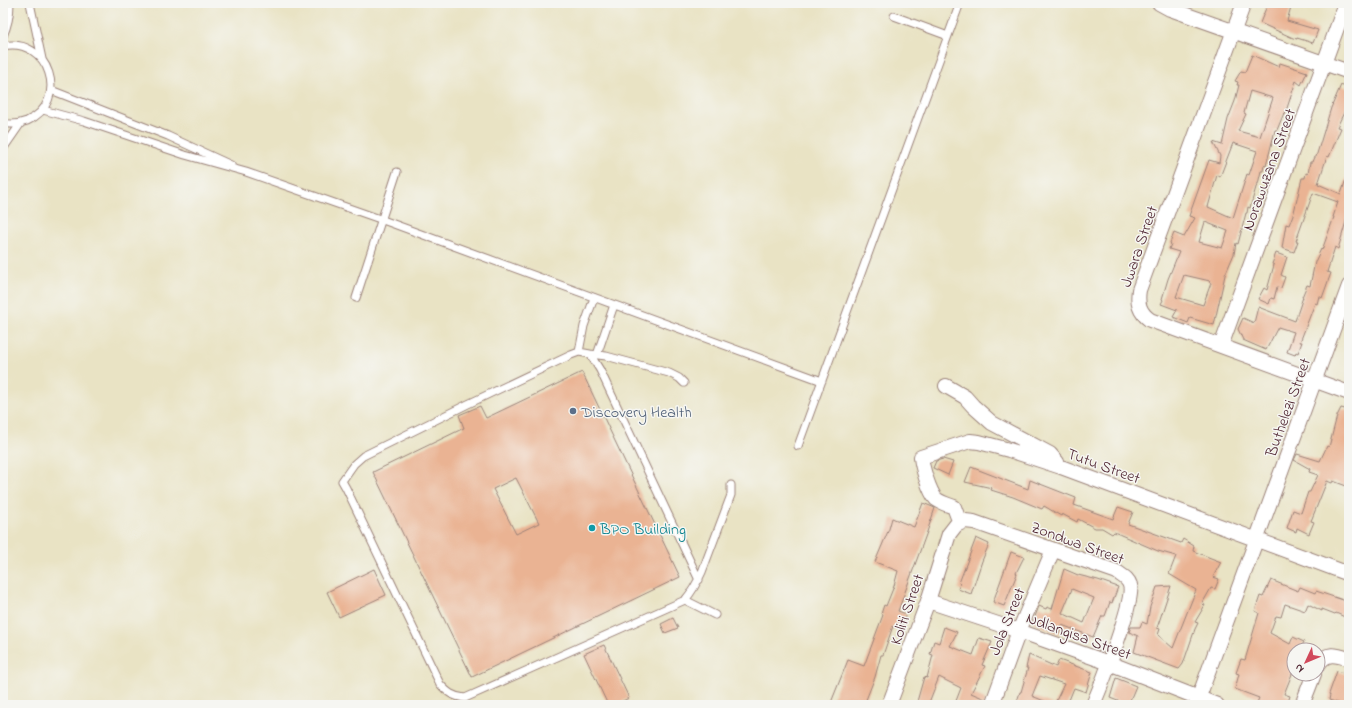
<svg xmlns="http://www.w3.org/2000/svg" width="1352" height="708" viewBox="0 0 1352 708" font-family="'Indie Flower',sans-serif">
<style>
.building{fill:#eab393;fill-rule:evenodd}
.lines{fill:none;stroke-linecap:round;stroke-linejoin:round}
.lane-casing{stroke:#9a8178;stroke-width:9}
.street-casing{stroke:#9a8178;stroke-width:16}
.lane{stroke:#fff;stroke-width:7}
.street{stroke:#fff;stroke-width:14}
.service-dot{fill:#5c6f8a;stroke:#f6f6f2;stroke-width:1.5}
.culture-dot{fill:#0f9aa8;stroke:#f6f6f2;stroke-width:1.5}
.labels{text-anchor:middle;stroke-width:3;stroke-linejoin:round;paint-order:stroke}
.street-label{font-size:16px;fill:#4a1f2b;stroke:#f6f6f2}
.service-label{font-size:16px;fill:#4e5e75;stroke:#f6f6f2;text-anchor:start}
.culture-label{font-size:16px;fill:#0d838f;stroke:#f6f6f2;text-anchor:start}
</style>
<rect width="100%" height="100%" fill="#f6f6f2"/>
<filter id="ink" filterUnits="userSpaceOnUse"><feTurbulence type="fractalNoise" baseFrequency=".025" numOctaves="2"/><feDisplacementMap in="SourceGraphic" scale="8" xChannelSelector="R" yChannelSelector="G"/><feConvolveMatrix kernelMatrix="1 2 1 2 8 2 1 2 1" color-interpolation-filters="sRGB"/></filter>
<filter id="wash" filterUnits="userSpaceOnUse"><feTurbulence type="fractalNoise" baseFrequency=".012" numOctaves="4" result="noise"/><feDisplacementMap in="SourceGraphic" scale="16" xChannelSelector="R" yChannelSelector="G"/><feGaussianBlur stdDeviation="0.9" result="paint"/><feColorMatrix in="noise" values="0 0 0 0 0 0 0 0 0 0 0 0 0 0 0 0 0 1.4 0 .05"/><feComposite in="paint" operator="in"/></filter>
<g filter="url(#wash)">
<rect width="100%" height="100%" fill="#e9e3c4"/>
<g id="blocks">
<!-- building -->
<path class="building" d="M1268,3h24l-5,18 31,9 -5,13 -16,-5v1l-4,-1 -33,-15z
M1252,55l27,12 1,-4 27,9 -6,13 -5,-4 -11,33 -1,-1 -7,17h-2l-9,36 -2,-1 -1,6h-2l-3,13h-1l-7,24 -2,-1 -1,6h-1l-8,31 -2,-1 -2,11 -9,21 -11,50 -24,-7 -2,5 -15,-6 4,-7 -16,-6 2,-4 -1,-1 6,-20 11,-27 -10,-3 2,-5 -1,-1 4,-10 10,4 11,-19 -6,-2 20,-56 10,3 1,-7 -7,-14 9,3 6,-26 7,-18 4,-16h-2l1,-3 -3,-1 6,-10 4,1zM1250,91l23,7 -13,39 -22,-6 8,-17 -2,-1zM1233,143l24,8 -8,24 -2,-1 -14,44 -25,-11 9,-32 3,2zM1205,222l23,9 -6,17 -23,-6zM1184,275l26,6 -1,1 2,1 -8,22 -27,-8z
M1341,85l8,4v13l-12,25 4,1 -12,29 -2,-1 -9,28 23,10 6,-18h2v35l-11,38 -3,-2 -8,25 4,1 -9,25 -3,-2 -2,8 -2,-1 -15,39h2l-4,11 -2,-1 -1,3 -8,-3 7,-20 -16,-5 -12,23 -23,-10 -5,-11 5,-11 11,5 4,-16 37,14 8,-24h-1l5,-12 3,1 5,-24 6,-13 1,1 12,-33h-1l5,-15 -25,-9 -17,48h2l-4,11 -12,-4 4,-24 3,1 5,-13 8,-34h3l1,-5 2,1 2,-12h2l2,-5h2l15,-49z
M1276,253l11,4 -6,18 4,2 -4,11 -4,-1 -3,12 -3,-1 -2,6 -11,-5 6,-11 3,2 7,-25 -2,-1z
M582,372l98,205 -208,100 -99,-205 91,-44 -5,-13 21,-9 6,12zM516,478l23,45 -23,11 -23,-45z
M1341,408l8,2v77l-16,-6 -1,2 -5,-2 -16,40 3,1 -5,12 -12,-6 -1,4 -9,-4 6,-18 8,3 7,-21h2l8,-17 -9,-3 1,-3 -16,-9 3,-6 23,7 7,-15 2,1 8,-31z
M943,459l10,3 -5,13 -15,-7 3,-7z
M971,467l57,22 2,-9 46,18 -2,7 39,14 5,-12 15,5 -5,12 53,19 2,-4 11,7 -1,5 28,11 -8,15 6,2 -4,10 -4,-1 -9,16 3,1 -10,17 3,1 -3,6 -12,35 -4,5 -45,-17 4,-16 -9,-4 2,-5h9l2,-5 5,2 3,-17 7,-20 14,-1 -14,42 3,1 -2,6 15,13 23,-58 -27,-16 7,-18 -18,-5 -44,-19 -2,2 -10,-6h-7l-17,-9 -1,3 -15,-8 -1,2 -17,-10 -2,3 -29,-12 -22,-7 1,-2 -27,-6z
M923,503l12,5 -8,24 -29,79 8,3 -6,15 -7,-3 -10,29h-2l-6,22 -11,28h-34l18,-45 16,6 19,-51 -2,-1 3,-9 2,1 8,-20 4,-15 -23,-9 14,-33 3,-11 22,9z
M976,538l13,6 -7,17 -11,33 -13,-5 2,-5 -1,-1z
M1011,552l13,5 -8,16 1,1 -13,32 -11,-4z
M374,569l12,26 -47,22 -12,-25z
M1064,569l14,6 20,5 20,7 -6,16 -2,-1 -5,14h-3l-9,21 -31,-12 -3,9 -26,-12 6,-16 7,3 1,-2 5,2zM1072,589l22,9 -10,25 -22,-10z
M1271,580l27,11 2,-4 15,6 1,-2 33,11v17l-13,-6 -1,1 -13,-5v2l-14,-7 -3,7 -20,-7 -4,13 -5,-1 -6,17 20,11 3,-7 11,5 -4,8h-6v19l-10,25 6,2 -3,9h-31l3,-7 -24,-9 4,-15 -3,-1 5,-14 4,1 14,-47 -4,-2 5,-15 3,1z
M673,618l5,10 -13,5 -4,-9z
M944,627l13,5 -7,14 23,9 6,-17 13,4 -10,23 3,1 -14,27 14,6 -1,6h-17l-11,-4 5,-13 -22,-11 -11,28h-12l8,-28 3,1 6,-23 -3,-1 4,-13 5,2z
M604,645l25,53 -15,7h-6l-24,-51z
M1029,655l27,12 3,-7 33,12 -6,20 -12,-4 -7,17h-13l10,-21 -24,-8 -8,20 22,9h-38l4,-13h1l7,-24h-2z
M1337,671l12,4v30h-5l-15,-5 1,-5 -1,-1z
M1116,678l20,8 -8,19 -18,-7z"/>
</g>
</g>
<g filter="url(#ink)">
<use href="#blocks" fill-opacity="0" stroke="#9a8178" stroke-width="1"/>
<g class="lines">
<!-- lane casing -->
<g class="lane-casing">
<path id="lane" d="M30,3l12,56
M894,16l54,20
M3,36c5,-11 7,-21 7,-33
M3,46c46,-10 68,56 24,75 -8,3 -16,4 -24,2
M51,90l117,46 63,29
M43,110l41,11 101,34 61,17 134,47 442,162
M3,149l18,-26
M356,298l41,-126
M579,352l5,-26 10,-28
M590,354l16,2 63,17 10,5 5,5
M597,355l17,-50
M798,446l162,-443
M699,580l-99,-210 -10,-16 -11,-2 -8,3 -103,49 -105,52 -9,8 -12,17 4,7 94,196c7,8 13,13 25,14l220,-98c7,-8 12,-17 17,-28l29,-77v-10
M685,600l30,15"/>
</g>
<!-- street casing -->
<g class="street-casing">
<path id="street" d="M1159,3l11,6 179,63
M1244,3l-105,287c-2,13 0,22 11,30l199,73
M1221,346l125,-343
M946,386l19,11 8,9 19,17 58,31 7,8
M960,523l-6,-16c-5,-2 -13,-4 -18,-8 -7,-8 -14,-32 -15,-42l49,-16 9,1 30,8 52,17 288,107
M928,601l91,30 90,32 108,42
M1318,665c8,-14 19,-10 31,-6
M889,705l39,-104 21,-67 7,-9 9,-4 9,1 143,50c5,4 11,6 13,13 5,15 -29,101 -37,120
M992,705l27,-74 34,-81
M1196,705l153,-419
M1302,705l12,-31"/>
</g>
<!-- lane -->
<use href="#lane" class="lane"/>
<!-- street -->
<use href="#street" class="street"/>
</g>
</g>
<!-- markers -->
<circle class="service-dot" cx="573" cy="411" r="4"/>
<circle class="culture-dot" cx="592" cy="528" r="4"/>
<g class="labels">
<!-- street labels -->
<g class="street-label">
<text transform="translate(1268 169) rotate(-70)" y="6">Norawuzana Street</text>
<text transform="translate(1138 246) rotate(-71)" y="6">Jwara Street</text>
<text transform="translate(1287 407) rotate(-70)" y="6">Buthelezi Street</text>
<text transform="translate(1104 465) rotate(20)" y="6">Tutu Street</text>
<text transform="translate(1078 542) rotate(20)" y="6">Zondwa Street</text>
<text transform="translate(906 609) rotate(-71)" y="6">Koliti Street</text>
<text transform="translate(1006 621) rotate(-68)" y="6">Jola Street</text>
<text transform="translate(1079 635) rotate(20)" y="6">Ndlangisa Street</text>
</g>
<!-- service labels -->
<g class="service-label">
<text x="581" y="417">Discovery Health</text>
</g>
<!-- culture labels -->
<g class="culture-label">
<text x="600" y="534">BPO Building</text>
</g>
</g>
<!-- margin -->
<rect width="1352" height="708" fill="none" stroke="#f6f6f2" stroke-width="16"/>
<!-- north arrow -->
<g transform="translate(1306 662) rotate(226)"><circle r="19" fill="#f6f6f2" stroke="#b1a0a2"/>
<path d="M0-3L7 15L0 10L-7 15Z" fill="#d1495b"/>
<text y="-6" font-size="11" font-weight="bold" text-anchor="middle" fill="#4a1f2b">N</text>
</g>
</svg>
